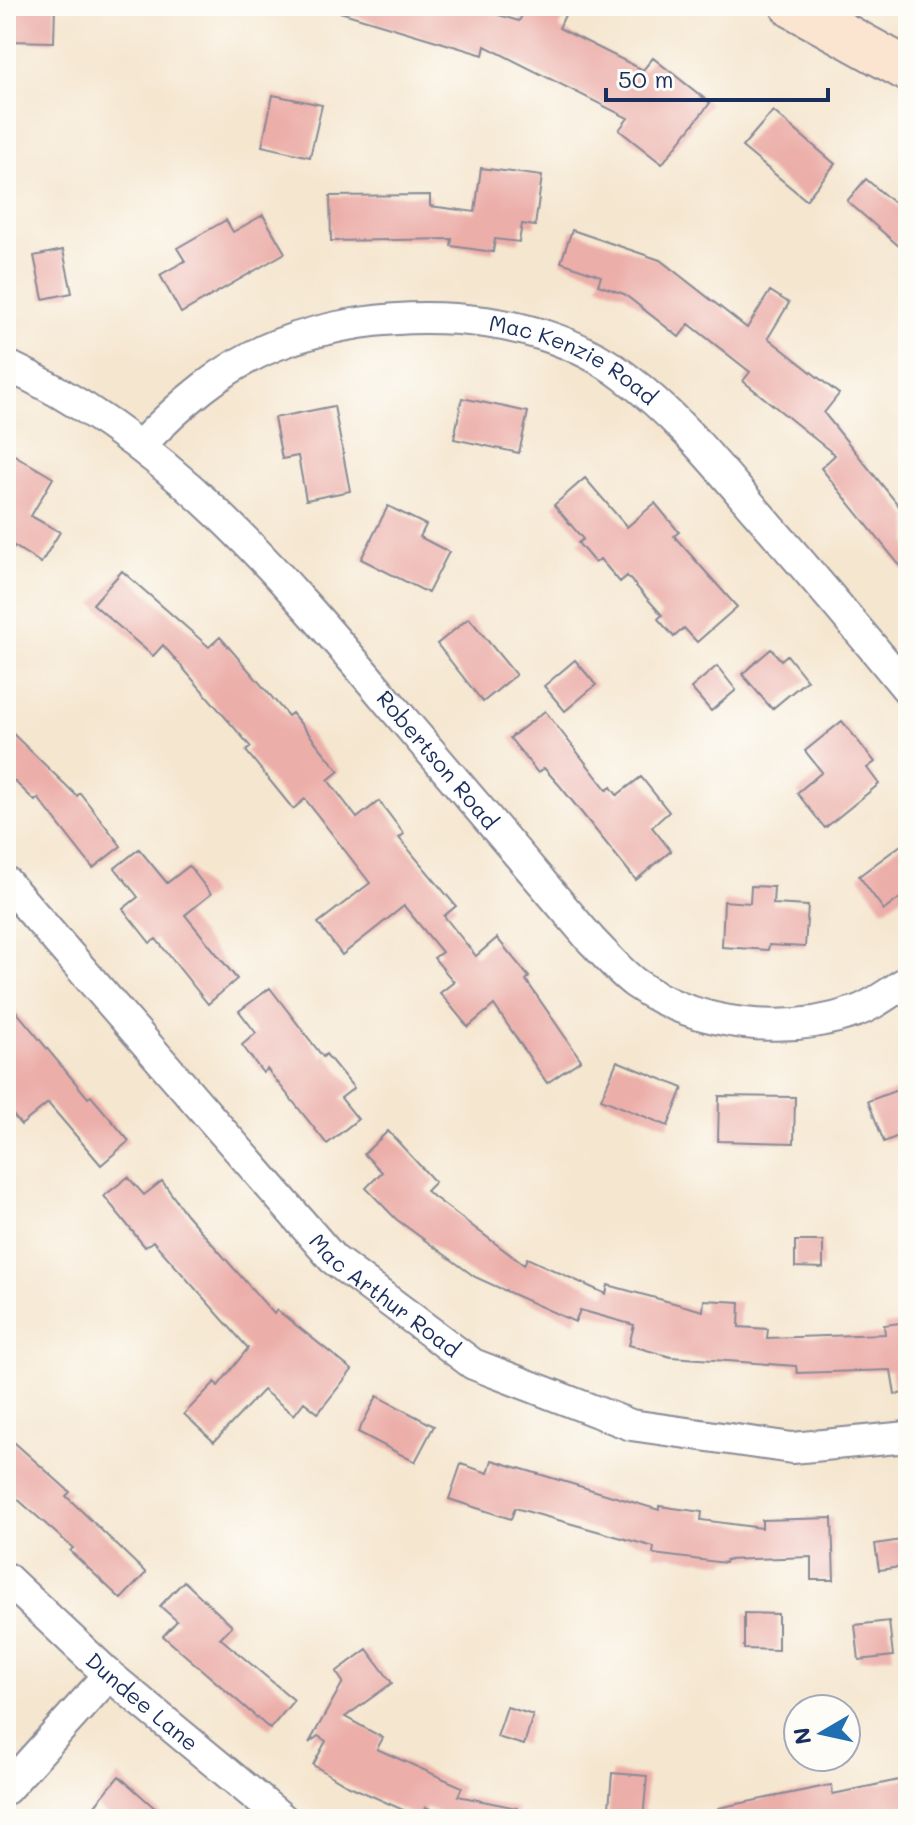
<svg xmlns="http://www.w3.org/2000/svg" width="914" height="1825" viewBox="0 0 914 1825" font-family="Mali,sans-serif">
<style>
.building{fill:#ecaea9}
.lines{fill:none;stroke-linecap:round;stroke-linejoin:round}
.street-casing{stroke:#888a96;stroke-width:34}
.secondary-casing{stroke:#888a96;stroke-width:46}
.street{stroke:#fff;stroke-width:30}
.secondary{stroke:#fce5d0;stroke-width:42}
.labels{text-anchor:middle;stroke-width:6;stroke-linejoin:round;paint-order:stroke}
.street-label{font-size:22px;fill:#1b2f5e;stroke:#fdfcf7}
</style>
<rect width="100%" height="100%" fill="#fdfcf7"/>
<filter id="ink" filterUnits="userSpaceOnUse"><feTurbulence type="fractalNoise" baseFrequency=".0125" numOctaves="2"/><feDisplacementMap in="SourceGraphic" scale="16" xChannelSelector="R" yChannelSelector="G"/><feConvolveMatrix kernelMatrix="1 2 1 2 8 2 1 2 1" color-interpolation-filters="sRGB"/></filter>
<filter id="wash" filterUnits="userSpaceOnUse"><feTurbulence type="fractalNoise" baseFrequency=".006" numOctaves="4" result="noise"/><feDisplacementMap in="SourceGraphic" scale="32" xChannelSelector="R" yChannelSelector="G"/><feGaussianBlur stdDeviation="1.8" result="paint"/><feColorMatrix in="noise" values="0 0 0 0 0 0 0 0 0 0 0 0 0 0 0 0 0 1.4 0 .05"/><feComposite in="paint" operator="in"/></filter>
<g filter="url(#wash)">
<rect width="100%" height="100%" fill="#f5e6cf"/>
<g id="blocks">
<!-- building -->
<path class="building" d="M6,6h49l-1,36 -48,-1z
M341,6h127l51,15 8,-15h20l18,9 -6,13 84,42 10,-12 57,45 -48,61 -43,-34 9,-12 -143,-72 -2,9 -143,-43z
M273,95l49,10 -12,52 -48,-11z
M773,111l62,53 -29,36 -64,-53z
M481,168l61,8 -7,50 -13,-2 -3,18 -24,-3 -2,13 -42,-6 1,-7 -121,2 -1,-45 100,-1v11l45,6z
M866,179l42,36v39l-61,-53z
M263,215l22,38 -104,60 -21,-38 25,-14 -8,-13 49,-28 7,12z
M572,230l88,30 87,68 23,-37 19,12 -21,35 71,56 -15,19 84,104v59l-87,-108 14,-13 -92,-74 7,-9 -61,-48 -10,13 -55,-43 -26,-9 3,-9 -40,-14z
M63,250l9,43 -29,6 -9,-43z
M462,398l66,14 -9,41 -65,-14z
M334,406l16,85 -44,9 -8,-44 -16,3 -8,-41z
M6,450l47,28 -22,38 29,16 -19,31 -27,-17 -8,14z
M585,478l42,49 28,-24 24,29 -5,4 63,71 -40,35 -13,-14 -10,9 -16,-18 4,-4 -35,-39 -7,6 -20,-23 -5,4 -17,-20 5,-4 -29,-34z
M388,506l38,19 -6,12 29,15 -21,41 -67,-34z
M122,571l87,76 11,-10 68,79 4,-3 47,58 -11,9 29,38 22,-17 25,33 -5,4 57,68 -12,10 32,40 21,-18 32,39 -3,3 55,80 -34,23 -53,-78 -26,22 -28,-34 14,-11 -20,-24 8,-6 -38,-46 -62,49 -24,-32 52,-40 -65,-84 -12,10 -47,-58 5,-4 -88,-102 -10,11 -60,-52z
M469,618l47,57 -33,27 -46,-58z
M771,649l10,11 6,-5 20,25 -35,29 -30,-35z
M575,660l21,25 -31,26 -21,-25z
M717,666l19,24 -25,21 -20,-23z
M545,711l62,79 4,-3 6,8 24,-18 28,35 -17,15 19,24 -35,29 -76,-94 -16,-18 -6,5 -28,-35z
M842,721l33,41 -8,6 12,16 -54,44 -28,-35 25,-21 -17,-21z
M6,727l71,69 3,-3 41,53 -28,22 -55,-70 -3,3 -29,-28z
M908,840v52l-24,18 -25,-34z
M139,849l28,34 22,-17 22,28 -26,21 52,64 -29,25 -52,-65 -6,4 -27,-34 15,-12 -23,-29z
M751,886l23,1 -1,17 35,2 -3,41 -36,-2 -1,5 -46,-3 2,-46 26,2z
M270,988l53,69 3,-3 28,34 -13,10 17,21 -31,25 -60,-75 -4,4 -21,-28 14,-12 -17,-22z
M6,999l82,99 3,-2 38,45 -28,24 -53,-62 -27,22 -15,-19z
M617,1061l66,27 -15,38 -67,-27z
M908,1086v46l-24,10 -16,-41z
M719,1096l76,1 -1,46 -76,-2z
M388,1131l47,51 -9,9 98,74 3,-7 79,36 2,-9 95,26 1,-11 36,2 -1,25 29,2 -1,9 118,-4 -1,-9 24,-3v71l-13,1 -4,-24 -94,3 -1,-7 -125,-9 -42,-12 5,-20 -54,-15 -5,12 -100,-45 -79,-58 -30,-31 16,-16 -18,-18z
M128,1177l16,18 18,-14 24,33 88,100 3,-4 75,60 -34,43 -14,-11 -10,13 -31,-25 -49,52 -30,-28 31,-32 3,4 30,-38 -95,-107 -8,6 -41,-51z
M795,1241h28v27l-28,-1z
M377,1396l57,30 -19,36 -57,-30z
M6,1435l64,57 -4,4 80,77 -25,26 -51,-48 3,-3 -67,-59z
M492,1460l167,50v-4l43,6 -1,8 61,8v-8l70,-2 2,62h-23v-23l-85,3 -1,3 -72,-9 1,-7 -139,-39 -4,11 -62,-20 12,-35 27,9z
M908,1539v27l-29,4 -4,-26z
M184,1581l48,45 -12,12 74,62 -24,29 -107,-93 14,-15 -17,-15z
M744,1613l34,1v36l-34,-1z
M889,1621l4,35 -34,4 -4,-35z
M367,1649l25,34 -47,34 38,21 -6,11 85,38 -4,9 59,12 -1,11h-63l-27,-12 -5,11 -76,-34 -32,-19 13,-24 -8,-5 -9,7 34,-61 -7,-10z
M507,1707l26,8 -9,30 -27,-8z
M612,1773l35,3 -4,43h-35z
M119,1776l48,43h-56l-16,-14z
M908,1778v41h-189l-1,-11 113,-23 2,9z"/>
</g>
</g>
<g filter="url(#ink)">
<use href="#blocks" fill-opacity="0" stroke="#888a96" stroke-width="2"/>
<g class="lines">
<!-- street casing -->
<g class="street-casing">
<g id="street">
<path id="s1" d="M6,365c160,73 273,207 384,339 67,79 134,158 201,236 14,14 28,31 44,43 60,43 150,53 219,29 19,-6 37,-21 54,-31"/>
<path id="s2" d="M140,446c39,-41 83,-80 136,-101 104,-41 256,-39 348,31 51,38 90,86 131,134 52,59 103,119 153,180"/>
<path id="s3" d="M6,882l327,377 140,105 158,61 161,23 116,-11"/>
<path id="s4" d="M6,1578l103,97 174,144"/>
<path d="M6,1789l103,-114"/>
</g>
</g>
<!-- secondary casing -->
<g class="secondary-casing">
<path id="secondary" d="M792,6l116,64"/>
</g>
<!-- street -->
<use href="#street" class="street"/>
<!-- secondary -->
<use href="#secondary" class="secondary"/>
</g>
</g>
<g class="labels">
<!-- street labels -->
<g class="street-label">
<text dy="8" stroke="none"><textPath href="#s2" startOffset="480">Mac Kenzie Road</textPath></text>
<text dy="8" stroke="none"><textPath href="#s1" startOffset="590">Robertson Road</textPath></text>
<text dy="8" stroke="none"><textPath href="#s3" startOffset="562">Mac Arthur Road</textPath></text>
<text dy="8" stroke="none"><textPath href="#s4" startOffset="184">Dundee Lane</textPath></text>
</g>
</g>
<!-- margin -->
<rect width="914" height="1825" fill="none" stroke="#fdfcf7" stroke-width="32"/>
<!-- north arrow -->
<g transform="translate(822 1733) rotate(261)"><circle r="38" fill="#fdfcf7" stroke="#a3aaba" stroke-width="2"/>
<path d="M0-6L14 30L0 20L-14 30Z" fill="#1f6fb2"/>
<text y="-12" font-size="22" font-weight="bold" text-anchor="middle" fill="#1b2f5e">N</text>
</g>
<!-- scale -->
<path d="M606 88v12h222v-12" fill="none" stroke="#1b2f5e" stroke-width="4"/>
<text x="618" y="88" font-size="24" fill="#1b2f5e" stroke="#fdfcf7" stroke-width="6" paint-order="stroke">50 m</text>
</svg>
